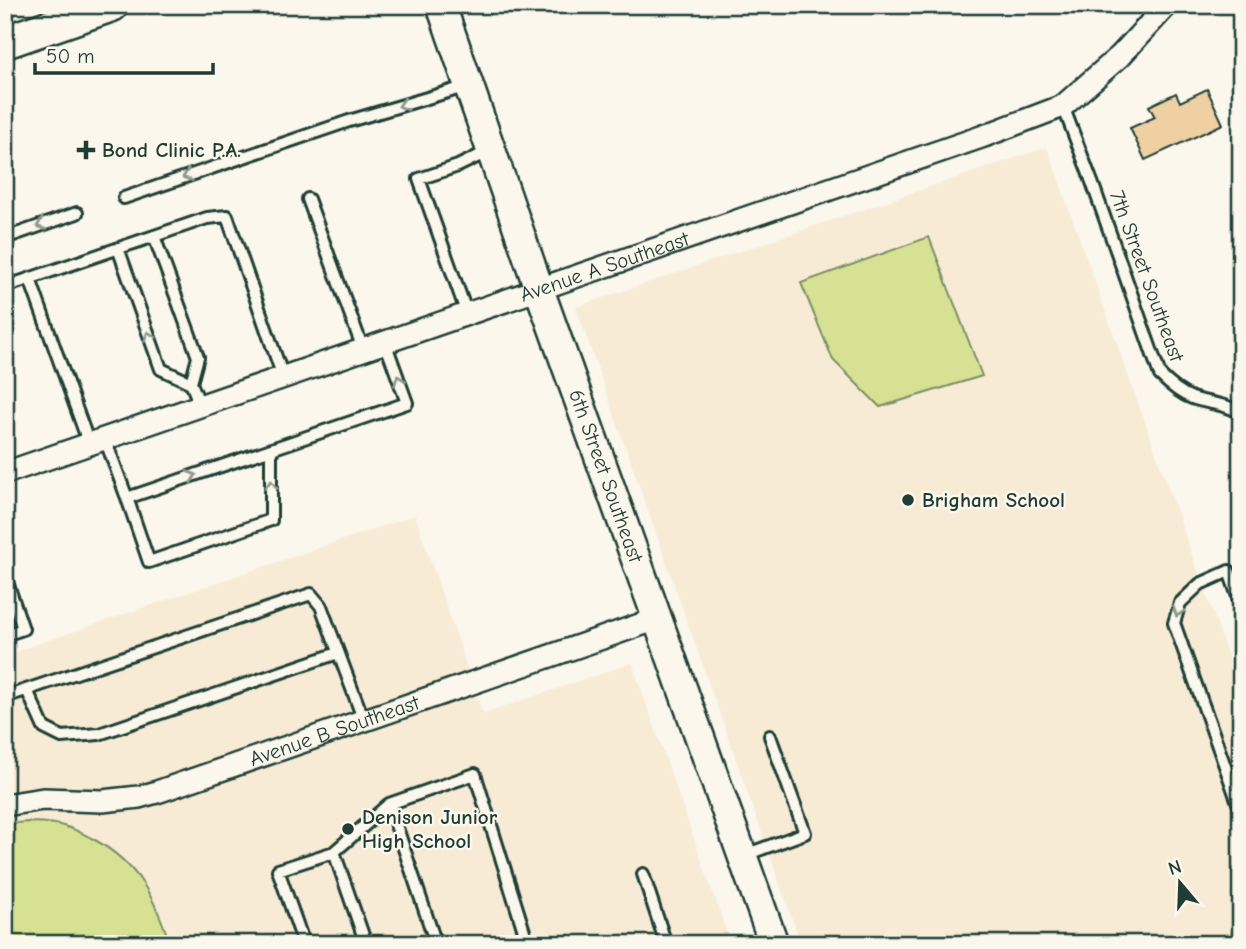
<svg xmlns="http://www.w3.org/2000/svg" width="1246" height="949" viewBox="0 0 1246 949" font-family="'Comic Neue',sans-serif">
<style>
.built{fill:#f7ebd6}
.green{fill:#d6e194;stroke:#7a8f64;stroke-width:2}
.building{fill:#efd0a2;stroke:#1f3d34;stroke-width:2}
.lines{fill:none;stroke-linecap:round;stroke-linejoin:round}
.service-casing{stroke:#1f3d34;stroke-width:16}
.minor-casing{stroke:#1f3d34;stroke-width:26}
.tertiary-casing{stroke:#1f3d34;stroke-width:33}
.secondary-casing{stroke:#1f3d34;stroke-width:37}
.service{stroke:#fbf7ec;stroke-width:10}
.minor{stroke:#fbf7ec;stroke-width:21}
.tertiary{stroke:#fbf7ec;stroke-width:28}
.secondary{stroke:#fbf7ec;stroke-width:32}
.oneway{stroke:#8d9a90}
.poi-dot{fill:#1f3d34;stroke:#fbf7ec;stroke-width:2.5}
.labels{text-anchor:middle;stroke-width:5;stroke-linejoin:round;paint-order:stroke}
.poi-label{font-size:21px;font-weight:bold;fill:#1f3d34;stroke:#fbf7ec;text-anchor:start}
.street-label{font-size:21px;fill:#1f3d34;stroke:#fbf7ec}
</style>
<rect width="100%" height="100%" fill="#fbf7ec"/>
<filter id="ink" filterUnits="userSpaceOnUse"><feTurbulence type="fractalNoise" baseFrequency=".0143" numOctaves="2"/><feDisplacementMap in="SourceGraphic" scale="14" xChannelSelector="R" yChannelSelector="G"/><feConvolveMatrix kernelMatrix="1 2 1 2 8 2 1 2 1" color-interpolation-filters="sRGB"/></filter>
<g filter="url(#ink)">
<!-- built -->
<path class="built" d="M1047,147l194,545v252h-440l-225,-637z
M415,515l68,199 149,-51 99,281h-726v-289z"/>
<!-- green -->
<path class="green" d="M929,237l53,139 -102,31 -47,-47 -32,-77z
M27,822c9,0 18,0 27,2 15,2 28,9 41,16 43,24 60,58 75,104h-165v-120z"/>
<!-- building -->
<path class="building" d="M1207,89l16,35 -78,36 -15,-32 25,-11 -6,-11 27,-13 4,9z"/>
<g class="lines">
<!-- service casing -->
<g class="service-casing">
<path id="service" d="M1063,106l29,76 68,193c9,9 19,18 32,23 17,6 33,5 49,15
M124,198l225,-77 119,-35
M308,199l55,150
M154,236l44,121 -7,26 9,22
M5,238l72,-25
M118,248l43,121 30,14
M30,279l59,165
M5,287l202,-69 20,-2 56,161
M467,314l-48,-135 39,-13 33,-16
M105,439l22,59 22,64 122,-42v-71
M127,498l280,-95 -22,-61
M5,576l18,53 -18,6
M1241,605l-12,-34 -29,13 -20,19 -6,20 67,188
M27,690l17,38 18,9 37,-3 239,-81
M5,697l306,-103 10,12 43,115
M334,852l32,92
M745,855l60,-22 -35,-97
M643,874l23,70
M304,944l-26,-74 56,-18 55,-48
M436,944l-47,-140 86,-30 53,170"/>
</g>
<!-- minor casing -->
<g class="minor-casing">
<g id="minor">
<path id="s1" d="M5,473l979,-337 79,-30 57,-50 47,-51"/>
<path id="s2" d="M5,805l38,-6 59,2 37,-4 18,-5 500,-173"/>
</g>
</g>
<!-- tertiary casing -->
<g class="tertiary-casing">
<g id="tertiary">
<path id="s3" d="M441,5l98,284 235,655"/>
</g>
</g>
<!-- secondary casing -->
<g class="secondary-casing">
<path id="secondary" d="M5,42l107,-37"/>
</g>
<!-- service -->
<use href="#service" class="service"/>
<!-- minor -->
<use href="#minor" class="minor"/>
<!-- tertiary -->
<use href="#tertiary" class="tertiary"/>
<!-- secondary -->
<use href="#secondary" class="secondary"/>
</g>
<!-- one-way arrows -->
<defs><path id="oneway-chevron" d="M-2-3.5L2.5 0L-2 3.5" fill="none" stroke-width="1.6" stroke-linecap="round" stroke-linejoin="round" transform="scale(1.75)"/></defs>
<g class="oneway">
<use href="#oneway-chevron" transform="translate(403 105) rotate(164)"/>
<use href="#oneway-chevron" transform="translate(187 176) rotate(161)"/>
<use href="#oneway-chevron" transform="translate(41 225) rotate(161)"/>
<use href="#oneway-chevron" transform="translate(149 336) rotate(-110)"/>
<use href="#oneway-chevron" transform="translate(399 380) rotate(-110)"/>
<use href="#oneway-chevron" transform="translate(192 476) rotate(-19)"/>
<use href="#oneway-chevron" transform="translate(271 485) rotate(-90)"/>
<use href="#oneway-chevron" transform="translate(1178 612) rotate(108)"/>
</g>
</g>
<!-- markers -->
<g class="poi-dot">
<path d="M82.5 139.5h7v7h7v7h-7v7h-7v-7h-7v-7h7z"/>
<circle cx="908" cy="500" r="7"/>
<circle cx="348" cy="829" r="7"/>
</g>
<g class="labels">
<!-- poi labels -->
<g class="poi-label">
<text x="102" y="157">Bond Clinic P.A.</text>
<text x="922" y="507">Brigham School</text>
<text x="362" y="824">Denison Junior<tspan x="362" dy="24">High School</tspan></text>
</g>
<!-- street labels -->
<g class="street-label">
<text dy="7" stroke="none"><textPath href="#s1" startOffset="634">Avenue A Southeast</textPath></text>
<text transform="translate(1147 276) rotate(70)" y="7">7th Street Southeast</text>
<text dy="7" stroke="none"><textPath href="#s3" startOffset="499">6th Street Southeast</textPath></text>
<text dy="7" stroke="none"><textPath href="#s2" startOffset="341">Avenue B Southeast</textPath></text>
</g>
</g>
<!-- margin -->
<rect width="1246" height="949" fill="none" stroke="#fbf7ec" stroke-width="28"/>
<rect x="14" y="14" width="1218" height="921" fill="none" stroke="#1f3d34" stroke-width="2.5" filter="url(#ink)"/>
<!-- north arrow -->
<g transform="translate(1180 883) rotate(341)" stroke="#fbf7ec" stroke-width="5" paint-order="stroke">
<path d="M0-5L12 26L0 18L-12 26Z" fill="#1f3d34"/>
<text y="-10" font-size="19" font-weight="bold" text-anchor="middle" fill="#1f3d34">N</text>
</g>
<!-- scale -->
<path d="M35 63v10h178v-10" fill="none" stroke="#1f3d34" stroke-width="3.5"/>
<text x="46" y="63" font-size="21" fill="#1f3d34" stroke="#fbf7ec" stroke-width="5" paint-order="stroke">50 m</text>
</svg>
